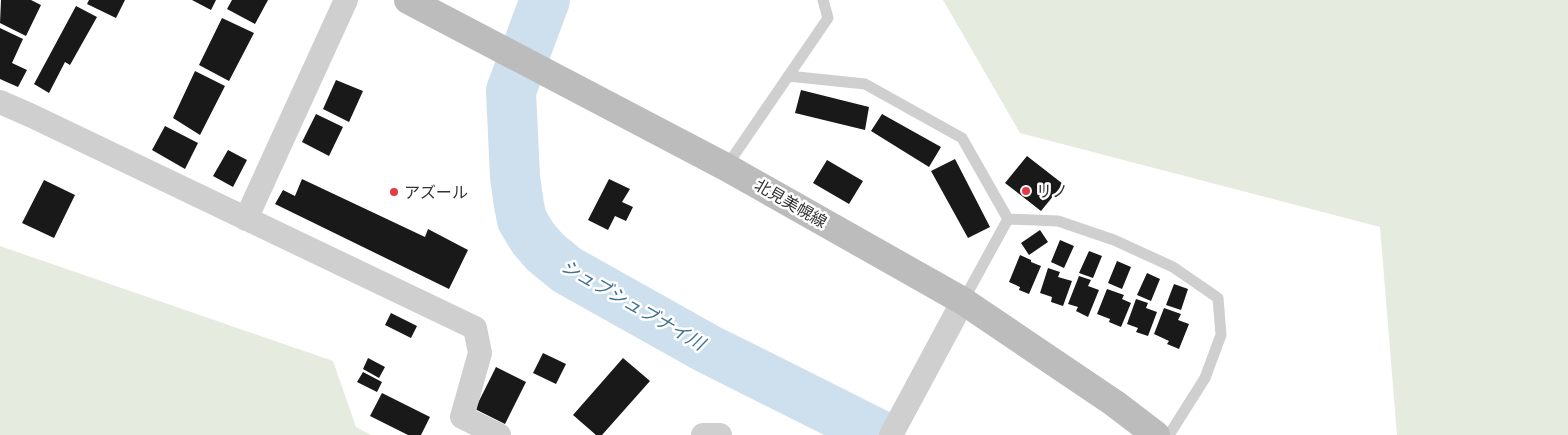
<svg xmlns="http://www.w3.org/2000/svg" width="1568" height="435" viewBox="0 0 1568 435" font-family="Poppins,'Noto Sans JP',sans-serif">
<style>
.green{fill:#e5ebde}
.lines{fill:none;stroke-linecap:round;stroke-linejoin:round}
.river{stroke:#cee0ed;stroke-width:50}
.building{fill:#191919}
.service{stroke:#cfcfcf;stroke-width:11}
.minor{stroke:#cfcfcf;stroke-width:24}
.secondary{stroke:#bcbcbc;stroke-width:28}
.poi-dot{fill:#e23b45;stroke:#fff;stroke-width:2}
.labels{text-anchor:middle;stroke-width:5;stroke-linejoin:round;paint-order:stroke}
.poi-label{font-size:16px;fill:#323232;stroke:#fff;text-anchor:start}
.street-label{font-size:16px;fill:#323232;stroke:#fff}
.water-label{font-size:18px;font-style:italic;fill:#407294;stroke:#fff}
</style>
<rect width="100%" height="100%" fill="#fff"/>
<!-- green -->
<path class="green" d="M943,0h625v435h-171l-17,-208 -360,-94z
M0,246l333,115 23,66 15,8h-371z"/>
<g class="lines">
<!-- river -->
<path class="river" d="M545,0l-34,91 4,86 4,28 3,15 11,18 12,14 22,18 141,79 172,86"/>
</g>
<!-- building -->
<path class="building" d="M1,0h30l10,5 -15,31 -26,-13z
M89,0h36l-9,18 -29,-14z
M192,0h24l-5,10z
M232,0h36l-13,24 -28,-15z
M76,6l21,11 -27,48 -5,-3 -16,31 -15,-9z
M222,18l32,15 -25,48 -30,-16z
M0,28l23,11 -11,24 15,7 -9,17 -18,-8z
M195,71l30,15 -25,49 -27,-17z
M336,80l27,11 -14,31 -26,-13z
M801,90l68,17 -4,23 -70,-17z
M316,114l27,13 -14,29 -27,-14z
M882,114l59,33 -12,20 -58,-36z
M165,126l33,17 -13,26 -33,-19z
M228,150l19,10 -14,27 -20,-11z
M1027,156l36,28 -22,27 -36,-28z
M955,159l35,68 -22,11 -37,-67z
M827,160l36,21 -14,23 -36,-21z
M302,179l123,58 3,-8 40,21 -19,39 -174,-85 8,-14 12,6z
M609,179l21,10 -8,13 11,5 -7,14 -11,-5 -7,14 -20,-10z
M44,180l31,15 -21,43 -32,-15z
M1040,230l8,12 -19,13 -8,-12z
M1060,240l14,6 -10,22 -13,-6z
M1089,251l13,5 -9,22 -14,-5z
M1020,255l11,5v2l10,4 -12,28 -10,-4 1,-3 -11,-5z
M1117,261l14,6 -9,22 -14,-6z
M1048,268l12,4 -2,5 14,4 -9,25 -12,-4 1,-5 -12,-4z
M1147,273l13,6 -9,22 -14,-6z
M1079,276l12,4 -3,6 11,4 -11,27 -12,-6 2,-4 -10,-3z
M1174,284l14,5 -7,21 -15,-5z
M1107,289l17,6 -2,4 9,4 -10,24 -12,-5 1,-3 -13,-5z
M1136,299l12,4 -2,5 11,4 -9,24 -12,-4 2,-4 -11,-4z
M1164,308l17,6 -3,6 11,4 -10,25 -12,-5 2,-3 -15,-7z
M391,313l26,13 -6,12 -26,-13z
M543,353l23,11 -10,20 -23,-11z
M368,358l17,9 -6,11 -16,-9z
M623,358l27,23 -48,54h-6l-23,-20z
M496,367l30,15 -21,42 -30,-15z
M363,372l19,10 -5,10 -20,-10z
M382,393l48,24 -9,18h-13l-38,-19z"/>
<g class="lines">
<!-- service -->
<path class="service" d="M788,76l77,8 97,54 46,81 -45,82
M726,167l102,-149 -5,-18
M1008,219l50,2 56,19 59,27 45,31 3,37 -16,43 -36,57"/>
<!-- minor -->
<path class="minor" d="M0,102l32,14 443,212 5,25 -18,64 37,18
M246,219l100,-219
M703,435h17
M891,435l72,-134"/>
<!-- secondary -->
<path class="secondary" d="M408,0l318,167 237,134 151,102 42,32"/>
</g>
<!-- markers -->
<g class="poi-dot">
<circle cx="1026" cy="191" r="5"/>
<circle cx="394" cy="192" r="5"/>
</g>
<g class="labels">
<!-- poi labels -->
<g class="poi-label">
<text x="1036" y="197">リノ</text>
<text x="404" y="198">アズール</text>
</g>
<!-- street labels -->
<g class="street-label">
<text transform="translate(791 203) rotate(30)" y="6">北見美幌線</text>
</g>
<!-- water labels -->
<g class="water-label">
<text transform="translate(633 305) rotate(30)" y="6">シュブシュブナイ川</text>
</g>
</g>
</svg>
